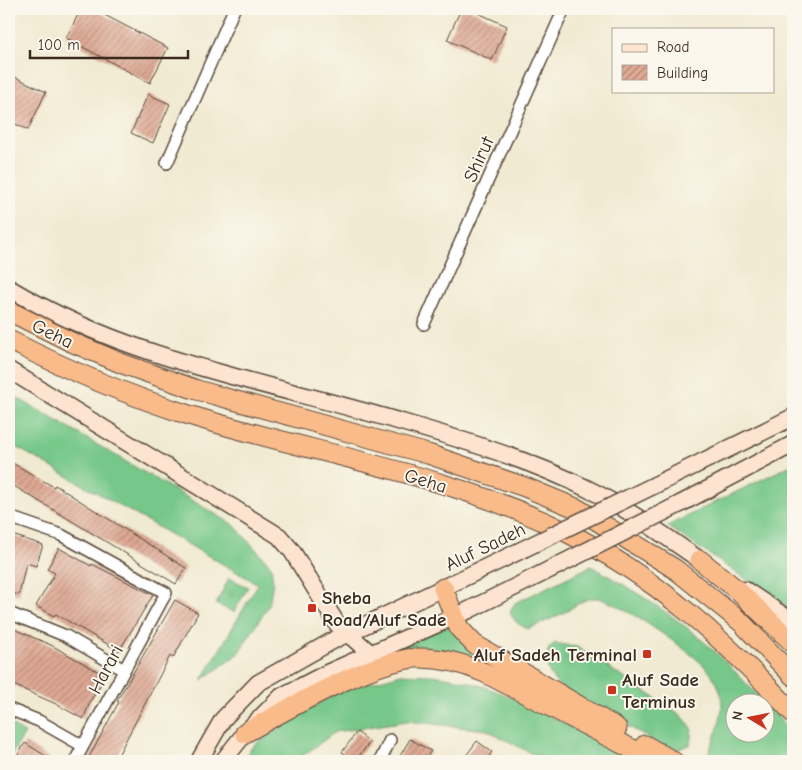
<svg xmlns="http://www.w3.org/2000/svg" width="802" height="770" viewBox="0 0 802 770" font-family="'Comic Neue',sans-serif">
<style>
.grass{fill:#76c789;stroke:#587854}
.park{fill:url(#park-tufts);stroke:#587854}
.building{fill:url(#building-hatch)}
.lines{fill:none;stroke-linecap:round;stroke-linejoin:round}
.minor-casing{stroke:#564739;stroke-width:14}
.secondary-casing{stroke:#564739;stroke-width:19}
.trunk-casing{stroke:#564739;stroke-width:21}
.minor{stroke:#fff;stroke-width:11}
.secondary{stroke:#fde4d1;stroke-width:16}
.trunk{stroke:#fabb8b;stroke-width:19}
.secondary-bridge-casing{stroke:#564739;stroke-width:19;stroke-linecap:butt}
.secondary-bridge{stroke:#fde4d1;stroke-width:16}
.poi-dot{fill:#c8321e;stroke:#fbf7ec;stroke-width:2}
.labels{text-anchor:middle;stroke-width:4;stroke-linejoin:round;paint-order:stroke}
.street-label{font-size:19px;fill:#3b2a1e;stroke:#fbf7ec}
.poi-label{font-size:19px;font-weight:bold;fill:#3b2a1e;stroke:#fbf7ec;text-anchor:start}
</style>
<defs>
<pattern id="park-tufts" width="24" height="20" patternUnits="userSpaceOnUse" patternTransform="scale(1.25)"><rect width="24" height="20" fill="#76c789"/><path d="M3 7l-1-3M5 7V3M7 7l1-3M15 17l-1-3M17 17v-4M19 17l1-3" fill="none" stroke="#62a26f"/></pattern>
<pattern id="building-hatch" width="6" height="6" patternUnits="userSpaceOnUse" patternTransform="scale(1.25)"><rect width="6" height="6" fill="#dea994"/><path d="M-1 1l2-2M0 6l6-6M5 7l2-2" fill="none" stroke="#b58a78"/></pattern>
</defs>
<rect width="100%" height="100%" fill="#fbf7ec"/>
<filter id="ink" filterUnits="userSpaceOnUse"><feTurbulence type="fractalNoise" baseFrequency=".02" numOctaves="2"/><feDisplacementMap in="SourceGraphic" scale="10" xChannelSelector="R" yChannelSelector="G"/><feConvolveMatrix kernelMatrix="1 2 1 2 8 2 1 2 1" color-interpolation-filters="sRGB"/></filter>
<filter id="wash" filterUnits="userSpaceOnUse"><feTurbulence type="fractalNoise" baseFrequency=".0096" numOctaves="4" result="noise"/><feDisplacementMap in="SourceGraphic" scale="20" xChannelSelector="R" yChannelSelector="G"/><feGaussianBlur stdDeviation="1.12" result="paint"/><feColorMatrix in="noise" values="0 0 0 0 0 0 0 0 0 0 0 0 0 0 0 0 0 1.4 0 .05"/><feComposite in="paint" operator="in"/></filter>
<g filter="url(#wash)">
<rect width="100%" height="100%" fill="#f1ead2"/>
<!-- grass -->
<path class="grass" d="M9,393l225,132 37,41 2,16 -4,23 -32,50 -35,25 56,-96 -249,-141z
M793,464v147l-126,-85z
M591,566c38,21 77,45 111,74 22,19 42,41 62,62h-30v30h30l1,-29 28,31v27h-88c8,-19 22,-49 15,-70 -3,-10 -11,-21 -19,-28 -14,-14 -90,-67 -107,-65 -12,1 -21,10 -31,15 -11,6 -24,11 -35,16 -9,-4 -15,-8 -18,-18l5,-8z
M449,624l46,39 -3,8 -96,-14v-9z
M555,643l22,4 104,68 11,13 -2,17 -12,4 -16,-3 -101,-59c-12,-10 -18,-23 -12,-39z
M401,674c15,1 31,0 45,3 65,11 128,53 185,84h-85l-59,-31 -80,-9 -72,11 -39,29h-55l13,-16 38,-26 49,-28z"/>
<!-- park -->
<path class="park" d="M229,578l19,9 -14,25 -18,-8z
M9,724l16,9 -16,26z"/>
<g id="blocks">
<!-- building -->
<path class="building" d="M81,9h12l75,39 -18,35 -84,-45z
M461,9h8l38,17 -15,34 -45,-20z
M9,74l37,18 -18,38 -19,-9z
M148,94l22,10 -17,39 -22,-10z
M9,461l45,26 1,-2 131,83 -10,16 -167,-101z
M9,534l34,11 -7,21 -10,-3 -7,32 -10,-3z
M59,548l32,18 1,-2 61,31 -34,56 -63,-37 -2,2 -18,-10 19,-33 -8,-4z
M175,600l23,13 -25,45 -3,-2 -55,105h-28l32,-59 -2,-1z
M9,627l42,18 55,31 -15,24 -8,19 -27,-15 -47,-21z
M357,732l13,10 -15,19 -13,-9z
M410,739l21,12 -7,10h-27z
M477,741l15,11 -6,9h-24z
M25,743l29,18h-40z"/>
</g>
</g>
<g filter="url(#ink)">
<use href="#blocks" fill-opacity="0" stroke="#564739" stroke-width="1"/>
<g class="lines">
<!-- minor casing -->
<g class="minor-casing">
<path id="minor" d="M167,163l67,-154
M424,324l140,-315
M9,517l52,18 105,58 -91,168
M9,613l57,23 58,34
M9,709l30,12 44,25
M380,761l10,-21"/>
</g>
<!-- secondary casing -->
<g class="secondary-casing">
<path id="secondary" d="M9,288c121,73 262,95 396,135 61,18 125,37 183,66 43,21 82,51 122,78
M9,370l270,166 13,15 45,73 33,29
M655,485l138,-68
M680,504l113,-60
M745,590l48,32
M199,761l24,-42 35,-36 76,-43 167,-80
M223,761l22,-28 37,-37 45,-23 140,-62 64,-32"/>
</g>
<!-- trunk casing -->
<g class="trunk-casing">
<path id="trunk" d="M9,311l60,30 54,23 74,26 231,64 97,33 53,22 97,60 66,53 52,54
M9,340c58,30 118,55 180,75 125,39 258,58 377,117 89,44 160,109 227,181
M700,560l36,29 57,54
M443,588l16,40 15,16 143,84
M245,733c42,-24 124,-71 170,-75 26,-1 48,5 70,15l170,88
M645,745l28,16"/>
</g>
<!-- minor -->
<use href="#minor" class="minor"/>
<!-- secondary -->
<use href="#secondary" class="secondary"/>
<!-- trunk -->
<use href="#trunk" class="trunk"/>
<!-- secondary-bridge casing -->
<g class="secondary-bridge-casing">
<path id="secondary-bridge" d="M501,560l154,-75
M531,579l149,-75"/>
</g>
<!-- secondary-bridge -->
<use href="#secondary-bridge" class="secondary-bridge"/>
</g>
</g>
<!-- markers -->
<g class="poi-dot">
<rect x="307" y="603" width="10" height="10" rx="2.5"/>
<rect x="642" y="649" width="10" height="10" rx="2.5"/>
<rect x="607" y="685" width="10" height="10" rx="2.5"/>
</g>
<g class="labels">
<!-- street labels -->
<g class="street-label">
<text transform="translate(478 159) rotate(-66)" y="7">Shirut</text>
<text transform="translate(53 333) rotate(26)" y="7">Geha</text>
<text transform="translate(426 480) rotate(17)" y="7">Geha</text>
<text transform="translate(485 546) rotate(-26)" y="7">Aluf Sadeh</text>
<text transform="translate(105 669) rotate(-62)" y="7">Harari</text>
</g>
<!-- poi labels -->
<g class="poi-label">
<text x="322" y="604">Sheba<tspan x="322" dy="22">Road/Aluf Sade</tspan></text>
<text x="637" y="661" text-anchor="end">Aluf Sadeh Terminal</text>
<text x="622" y="686">Aluf Sade<tspan x="622" dy="22">Terminus</tspan></text>
</g>
</g>
<!-- margin -->
<rect width="802" height="770" fill="none" stroke="#fbf7ec" stroke-width="30"/>
<!-- legend -->
<rect x="612" y="28" width="162" height="65" fill="#fbf7ec" stroke="#aea59a"/>
<rect x="622" y="44" width="25" height="8" fill="#fde4d1" stroke="#aea59a"/>
<text x="657" y="52" font-size="15" fill="#3b2a1e">Road</text>
<rect x="622" y="65" width="25" height="15" fill="url(#building-hatch)" stroke="#aea59a"/>
<text x="657" y="78" font-size="15" fill="#3b2a1e">Building</text>
<!-- north arrow -->
<g transform="translate(750 718) rotate(280)"><circle r="24" fill="#fbf7ec" stroke="#aea59a"/>
<path d="M0-4L9 19L0 12L-9 19Z" fill="#c8321e"/>
<text y="-8" font-size="14" font-weight="bold" text-anchor="middle" fill="#3b2a1e">N</text>
</g>
<!-- scale -->
<path d="M30 50v8h158v-8" fill="none" stroke="#3b2a1e" stroke-width="2.5"/>
<text x="38" y="50" font-size="15" fill="#3b2a1e" stroke="#fbf7ec" stroke-width="4" paint-order="stroke">100 m</text>
</svg>
